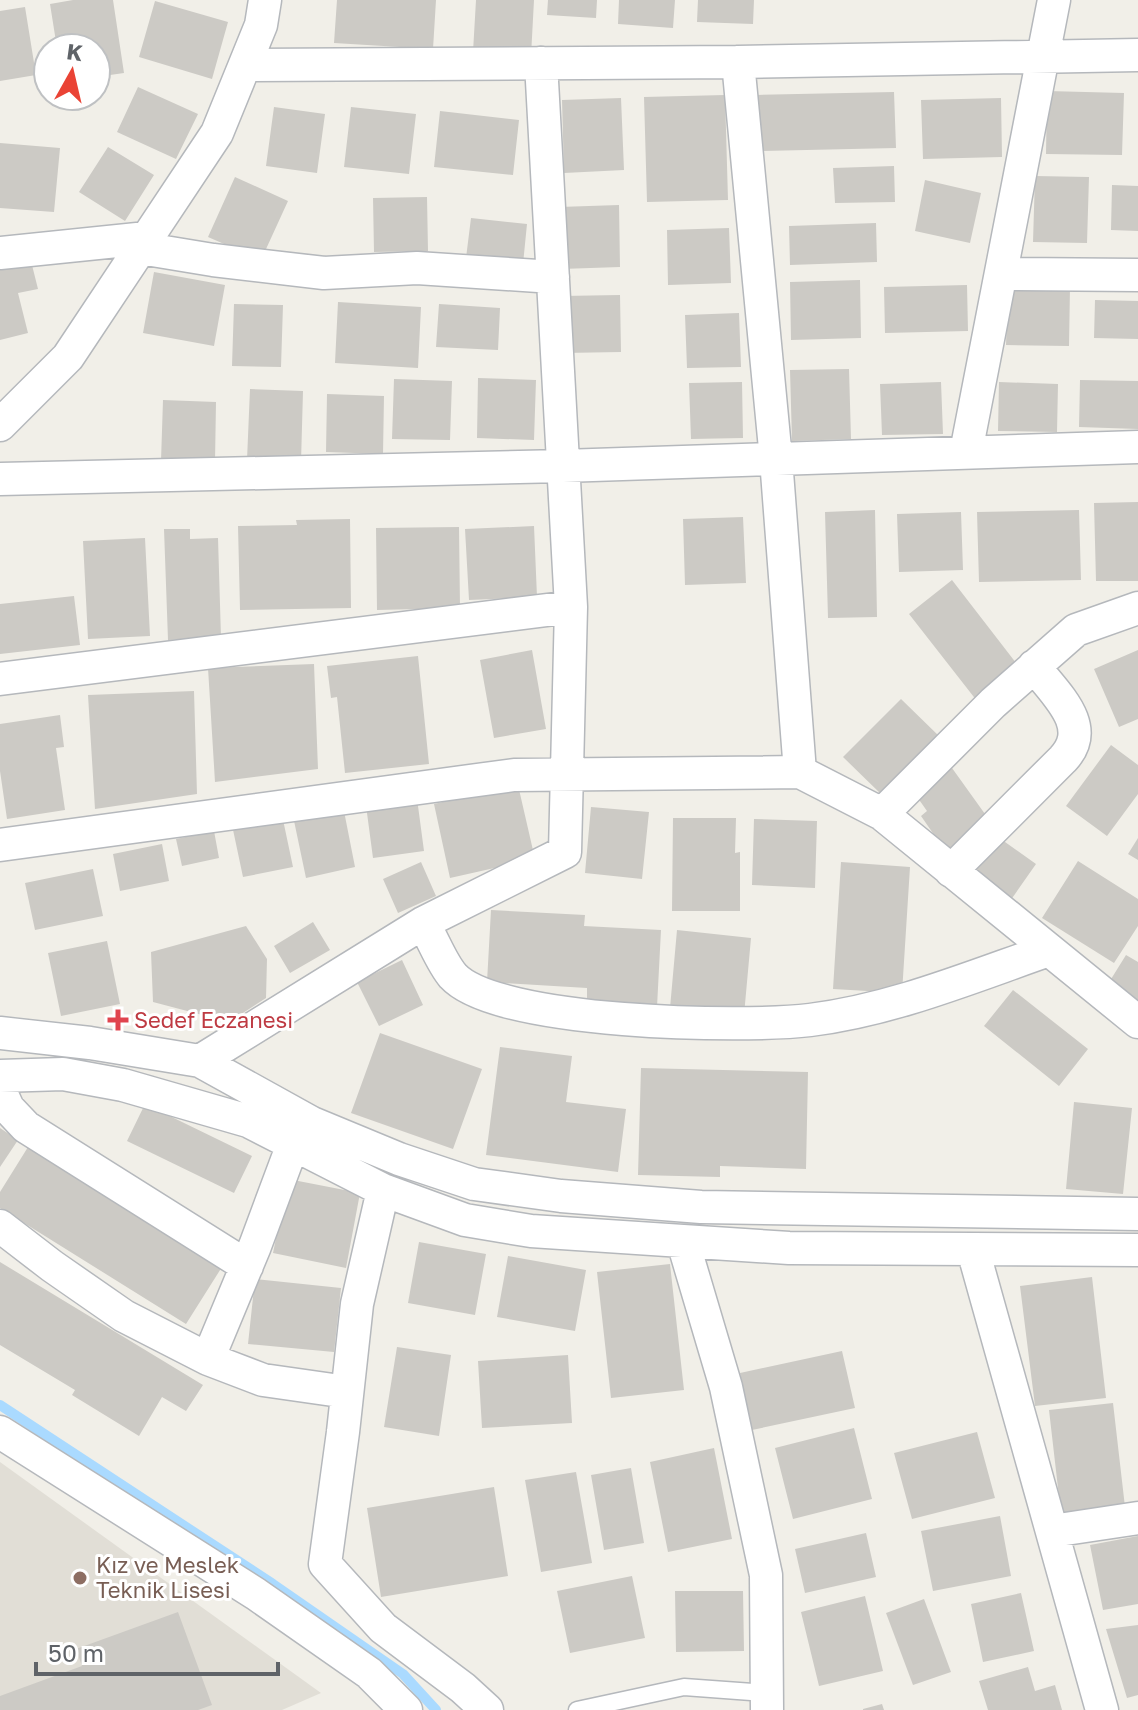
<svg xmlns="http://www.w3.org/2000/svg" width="1138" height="1710" viewBox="0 0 1138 1710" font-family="'Golos Text',sans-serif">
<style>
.education{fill:#e1ded6}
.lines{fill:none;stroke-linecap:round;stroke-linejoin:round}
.stream{stroke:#aadaff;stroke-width:10}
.building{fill:#cccac5}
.service-casing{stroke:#b5b8bc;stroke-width:19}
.minor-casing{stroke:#b5b8bc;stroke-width:35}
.service{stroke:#fff;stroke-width:16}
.minor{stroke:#fff;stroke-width:32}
.health-dot{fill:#e0444e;stroke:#fff;stroke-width:3}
.education-dot{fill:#8d6e63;stroke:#fff;stroke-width:3}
.labels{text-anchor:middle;stroke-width:6;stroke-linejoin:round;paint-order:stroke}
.health-label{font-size:22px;fill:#be3a42;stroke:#fff;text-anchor:start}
.education-label{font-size:22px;fill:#785e54;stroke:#fff;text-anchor:start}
</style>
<rect width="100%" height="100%" fill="#f1efe8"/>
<!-- education -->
<path class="education" d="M0,1462l321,231 -39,17h-282z"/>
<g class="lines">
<!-- stream -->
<path class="stream" d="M0,1405l273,179 130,90 33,36"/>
</g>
<!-- building -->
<path class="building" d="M73,0h40l11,73 -28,4v-29h-39l-7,-44z
M337,0h99l-3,49 -99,-6z
M476,0h58l-3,56 -58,-4z
M548,0h49l-1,18 -49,-3z
M619,0h56l-2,28 -55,-4z
M698,0h56l-1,24 -56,-2z
M155,1l73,21 -16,57 -73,-22z
M25,7l11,68 -36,6v-70z
M138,87l60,27 -22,45 -59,-27z
M1047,91l77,2 -2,62 -76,-1z
M894,92l2,56 -138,3 -2,-56z
M725,95l3,105 -81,2 -3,-105z
M621,98l3,72 -60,3 -2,-73z
M1001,98l1,59 -79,2 -2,-59z
M274,107l51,7 -8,59 -51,-7z
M351,107l65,7 -7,60 -65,-7z
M440,111l79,9 -6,55 -79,-8z
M0,143l60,5 -6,64 -54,-4z
M108,147l46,28 -29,46 -46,-29z
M894,166l1,36 -60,1 -2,-35z
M1035,176l54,1 -2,66 -54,-1z
M235,177l53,24 -27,59 -53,-23z
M925,180l56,13 -11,50 -55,-12z
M1112,185l26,1v45l-27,-1z
M427,197l1,54 -54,1 -1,-54z
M619,205l1,62 -59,2 -2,-62z
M471,218l56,6 -4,40 -57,-6z
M876,223l1,39 -87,3 -1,-39z
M729,228l2,55 -63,2 -1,-55z
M29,253l9,36 -20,4 10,40 -28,7v-80z
M154,272l71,13 -11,61 -71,-13z
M860,280l1,58 -70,2 -1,-58z
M967,285l1,46 -83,2 -1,-46z
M1008,286l62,1 -1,59 -63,-1z
M620,295l1,57 -58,1 -1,-57z
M1095,300l43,1v38l-44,-1z
M338,302l83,5 -3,61 -83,-5z
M234,304l49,1 -2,62 -49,-1z
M439,304l61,4 -2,42 -62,-3z
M739,313l2,54 -54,1 -2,-53z
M849,369l2,70 -59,2 -2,-71z
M478,378l58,2 -2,60 -57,-2z
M394,379l58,2 -2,59 -58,-1z
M1080,380l58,1v48l-59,-2z
M742,382l1,56 -52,1 -2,-56z
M941,382l2,52 -61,1 -2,-51z
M999,382l59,2 -1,48 -59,-1z
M250,389l53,2 -2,71 -54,-2z
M327,394l57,2 -1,58 -57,-2z
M163,400l53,2 -1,60 -54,-1z
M1138,502v79h-42l-2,-78z
M875,510l2,107 -49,1 -3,-106z
M1079,510l2,70 -102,2 -2,-70z
M961,512l2,58 -64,2 -2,-58z
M743,517l3,66 -61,2 -2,-66z
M350,519l1,89 -111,2 -2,-84 59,-1 -1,-5z
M534,526l3,71 -68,3 -4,-71z
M459,527l1,81 -83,2 -1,-82z
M164,529h26v10l28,-1 3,100 -53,2z
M145,538l5,98 -62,3 -5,-98z
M952,580l68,88 -43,33 -68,-87z
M74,596l6,49 -80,9v-50z
M532,650l14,79 -52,9 -14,-78z
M1138,650v69l-19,8 -25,-58z
M418,656l11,108 -84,9 -8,-76 -6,1 -4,-32z
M314,664l4,105 -103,13 -7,-114z
M194,691l3,103 -102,15 -7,-114z
M901,699l40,39 -58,58 -40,-39z
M60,715l4,32 -8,1 9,62 -58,9 -7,-48v-47z
M1111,745l27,20v29l-31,42 -41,-30z
M952,768l38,53 -44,31 -25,-36 6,-5 -12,-17z
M518,785l17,74 -85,19 -16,-74z
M416,791l8,60 -51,7 -8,-60z
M343,806l12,61 -49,11 -13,-62z
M591,807l58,5 -7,67 -57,-6z
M282,815l11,52 -50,10 -11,-52z
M673,818h63l-1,35 5,-1v59h-68z
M754,819l63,2 -2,67 -63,-3z
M214,831l5,27 -37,8 -6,-27z
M998,837l38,27 -28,40 -38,-26z
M1138,838v22l-10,-6z
M162,844l7,37 -49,10 -7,-37z
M1078,861l60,38v27l-24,37 -72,-45z
M421,862l15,34 -38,17 -15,-34z
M841,862l69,5 -8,126 -69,-4z
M93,869l10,47 -68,14 -10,-47z
M491,910l94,5 -1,11 77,4 -4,77 -70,-4v-15l-100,-6z
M313,922l17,28 -40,23 -16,-27z
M246,926l21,33 -1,39 -37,24 -76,-20 -2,-50z
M677,930l74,8 -7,77 -74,-7z
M107,941l13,63 -59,12 -13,-63z
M1126,955l12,7v52l-35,-22z
M402,960l21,45 -44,21 -22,-44z
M1013,990l75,59 -29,37 -75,-60z
M380,1033l102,36 -29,80 -102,-36z
M500,1047l72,9 -6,46 60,7 -8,63 -132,-17z
M641,1068l167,4 -2,97 -86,-3v11l-82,-2z
M1074,1102l58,6 -9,86 -57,-5z
M145,1104l107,52 -18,37 -107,-52z
M0,1128l18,12 -18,27z
M33,1139l194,120 -41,65 -186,-116v-16z
M288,1179l72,14 -14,75 -73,-15z
M419,1242l67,12 -11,61 -67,-12z
M508,1256l78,14 -11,61 -78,-14z
M0,1262l203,123 -17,26 -24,-14 -23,39 -67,-41 3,-5 -75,-45z
M670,1264l14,126 -73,8 -14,-126z
M1092,1277l14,121 -71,8 -15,-120z
M255,1279l86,9 -7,64 -86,-8z
M397,1347l54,8 -12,81 -55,-9z
M842,1351l13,57 -103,22 -12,-57z
M568,1355l4,68 -90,5 -4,-67z
M1113,1403l12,104 -64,7 -12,-104z
M854,1428l18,71 -79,20 -18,-71z
M977,1432l18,66 -83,21 -18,-66z
M714,1448l18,91 -64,13 -18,-90z
M631,1468l13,75 -40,7 -13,-75z
M576,1472l16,91 -51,9 -16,-92z
M494,1487l14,89 -127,21 -14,-89z
M1000,1516l11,60 -78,15 -12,-60z
M866,1533l10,44 -71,16 -10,-44z
M1138,1536v68l-35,6 -13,-65z
M632,1576l13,62 -75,15 -13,-62z
M675,1591h68l1,60 -68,1z
M1021,1593l13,58 -51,11 -12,-58z
M865,1596l18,75 -64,15 -18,-74z
M924,1599l27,73 -38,13 -27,-72z
M178,1612l34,93 -14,5h-198v-14l82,-30 -6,-17z
M1138,1625v70l-11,3 -21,-69z
M1028,1667l7,24 20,-6 7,25h-74l-9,-29z
M882,1704l2,6h-21v-1z"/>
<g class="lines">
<!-- service casing -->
<g class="service-casing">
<path id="service" d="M577,1710l107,-23 82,6"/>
</g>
<!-- minor casing -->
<g class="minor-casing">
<path id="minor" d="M738,62l38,397 24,313 82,42 256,208
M245,65l493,-3 400,-7
M140,248l73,12 111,13 93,-5 136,9
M0,253l147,-15
M1001,274l137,1
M0,425l68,-68 149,-224 44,-108 4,-25
M966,452l88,-452
M0,479l563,-13 575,-19
M0,679l571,-72
M882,814l111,-111 83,-73 62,-22
M0,845l514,-70 286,-3
M951,871l112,-112c31,-33 -8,-65 -29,-93
M423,923c10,16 18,39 30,53 44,48 291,52 357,44 82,-10 161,-43 239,-70
M0,1033l90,10 110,18 112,62 87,36 75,25 87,12 140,11 437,7
M200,1061l223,-138 142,-71 6,-245 -30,-544
M0,1076l63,-2 60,11 125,36 135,69 82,30 66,11 258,17 349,2
M0,1090l8,18 18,19 221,139
M383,1190l-26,114 -14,128 -18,132 58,64 80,60 24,22
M0,1226l52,40 72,50 84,43 47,-113 38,-102
M683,1242l43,145 40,188 1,135
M973,1250l129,460
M208,1359l55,21 84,12
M0,1432l256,162 113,79 37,37
M1052,1531l86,-13"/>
</g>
<!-- service -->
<use href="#service" class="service"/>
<!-- minor -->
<use href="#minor" class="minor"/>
</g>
<!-- markers -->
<path class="health-dot" d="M114 1008h8v8h8v8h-8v8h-8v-8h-8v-8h8z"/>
<circle class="education-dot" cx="80" cy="1578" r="8"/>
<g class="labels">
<!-- health labels -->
<g class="health-label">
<text x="134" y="1028">Sedef Eczanesi</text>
</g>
<!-- education labels -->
<g class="education-label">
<text x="96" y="1573">Kız ve Meslek<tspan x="96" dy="25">Teknik Lisesi</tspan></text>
</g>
</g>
<!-- north arrow -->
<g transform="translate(72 72) rotate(8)"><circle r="38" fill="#ffffff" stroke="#bfc1c3" stroke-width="2"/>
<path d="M0-6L14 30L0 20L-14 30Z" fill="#ea4335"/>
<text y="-12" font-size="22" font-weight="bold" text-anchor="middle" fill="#5f6368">K</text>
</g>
<!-- scale -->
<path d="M36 1662v12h242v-12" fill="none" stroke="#5f6368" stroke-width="4"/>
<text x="48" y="1662" font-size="24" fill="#5f6368" stroke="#ffffff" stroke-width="6" paint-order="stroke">50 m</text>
</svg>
